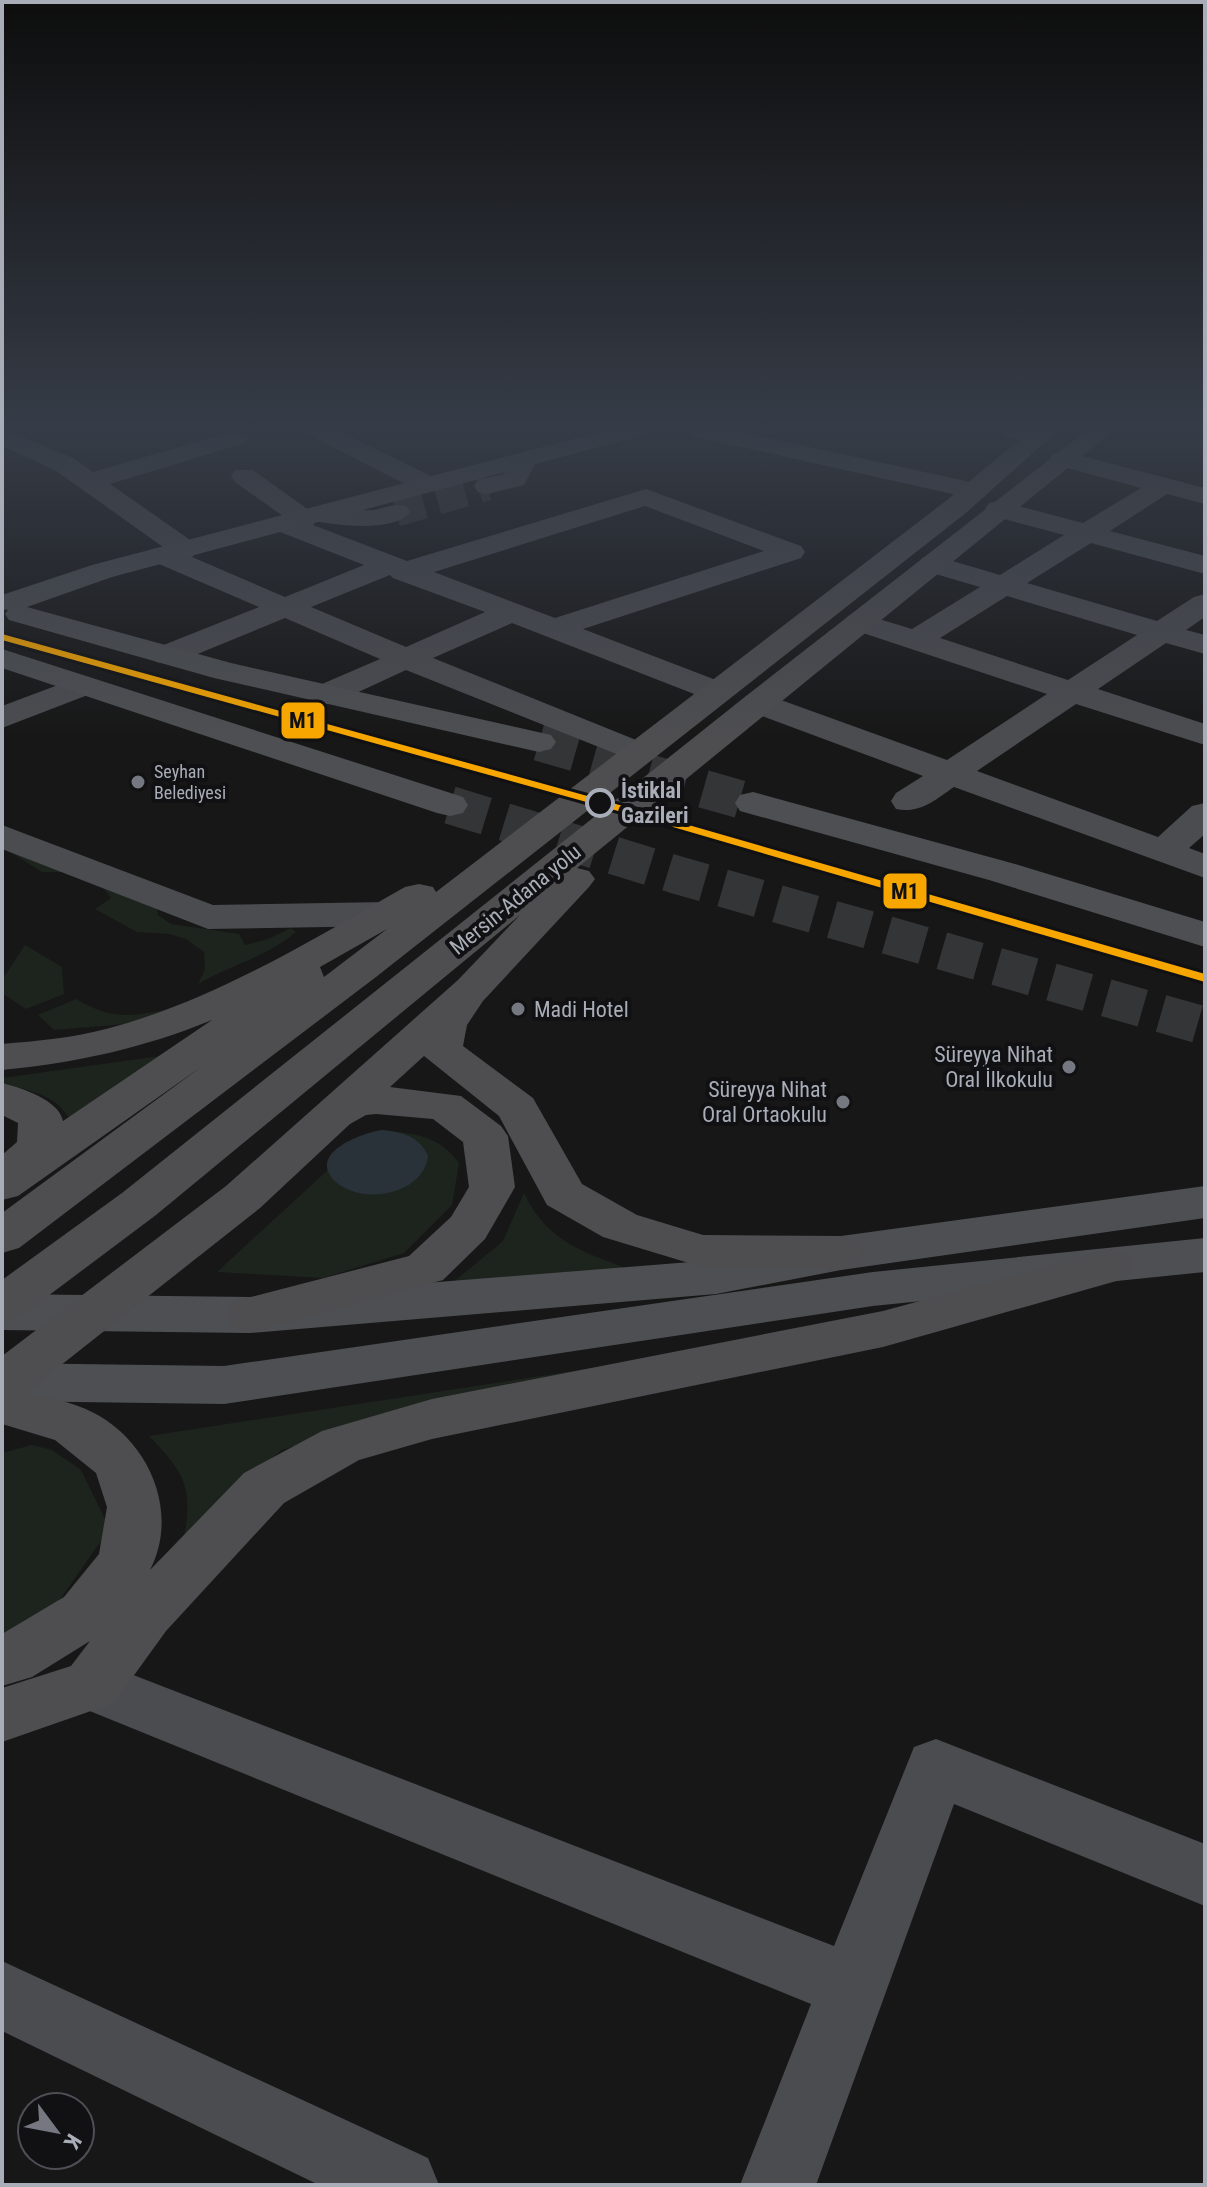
<svg xmlns="http://www.w3.org/2000/svg" width="1207" height="2187" viewBox="0 0 1207 2187" font-family="'Roboto Condensed',sans-serif">
<style>
.green{fill:#1d241e}
.water{fill:#2a3239}
.lines{fill:none;stroke-linecap:round;stroke-linejoin:round}
.minor-tunnel{stroke:#343537;stroke-width:29;stroke-dasharray:29 14;stroke-linecap:butt}
.major-tunnel{stroke:#343537;stroke-width:38;stroke-dasharray:38 19;stroke-linecap:butt}
.minor{fill:#4b4c50;fill-rule:evenodd}
.major{fill:#4d4f52;fill-rule:evenodd}
.highway{fill:#4e4e51;fill-rule:evenodd}
.metro-1-casing{stroke:#111113;stroke-width:6}
.metro-1{fill:#f7a600;fill-rule:evenodd}
.poi-dot{fill:#757880;stroke:#111113;stroke-width:3}
.stop-dot{fill:#111113;stroke:#a8adb8;stroke-width:4}
.labels{text-anchor:middle;stroke-width:8;stroke-linejoin:round;paint-order:stroke}
.far-poi-label{font-size:18px;fill:#a8adb8;stroke:#111113;text-anchor:start}
.stop-label{font-size:22px;font-weight:bold;fill:#a8adb8;stroke:#111113;text-anchor:start}
.street-label{font-size:22px;fill:#a8adb8;stroke:#111113}
.poi-label{font-size:22px;fill:#a8adb8;stroke:#111113;text-anchor:end}
.line-badge{stroke:#111113;stroke-width:3}
.pale-badge-label{font-size:22px;text-anchor:middle;font-weight:bold;fill:#111}
</style>
<rect width="100%" height="100%" fill="#171717"/>
<!-- green -->
<path class="green" d="M11,828l80,36 65,37 2,14 13,9 68,10 6,11 23,-6 23,-11 5,4c-31,26 -64,32 -98,52l7,-15 -1,-17 -18,-13 -17,-5 -32,-2 -42,-23 16,-11 -13,-17 -19,-9h-37l-40,-25v-17z
M25,945l37,22 2,27 -38,15 -24,-16v-13z
M76,999c39,23 56,16 98,10l-36,14 -84,7 -16,-15z
M182,1053l-107,76c-16,-35 -38,-36 -73,-46v-5z
M382,1130c33,4 57,5 77,33l-7,42 -48,48 -81,25 -106,-6 139,-128z
M524,1193c25,52 62,59 112,79l-185,12 52,-43z
M638,1361l-212,45 -144,44 -56,43 -44,56c11,-58 8,-71 -33,-113z
M32,1445l20,5 29,20 24,49 -2,19 -56,80 -45,24v-189z"/>
<!-- water -->
<path class="water" d="M382,1130c20,2 37,6 46,26 -4,38 -65,50 -92,26 -31,-28 25,-49 46,-52z"/>
<g class="lines">
<!-- minor-tunnel -->
<path class="minor-tunnel" d="M396,512l91,-26"/>
<!-- major-tunnel -->
<path class="major-tunnel" d="M539,742l214,61
M450,805l227,70 528,151"/>
<!-- minor -->
<path class="minor" d="M2,431l9,1 62,26 20,14 134,-39h18l4,5 -4,5 -135,41 86,60 4,6 -8,7 93,40 79,-32 -89,-35 -4,-6 4,-6 8,-2 -48,-34 -4,-6 4,-6h18l57,41c18,-12 44,1 64,-1 12,-2 19,-7 32,-4l4,6c-14,20 -72,14 -94,9l-3,4 94,36 239,-72 155,57 4,6 -4,6 -218,71 146,56 5,7 -5,7 -11,3 -11,-3 -195,-76 -79,35 218,88 5,7 -5,7 -12,3 -233,-93 -67,31 -12,3 -12,-3 -4,-7 4,-7 65,-28 -95,-41 -107,44 -11,2 -11,-2 -5,-7 5,-7 103,-41 -107,-46 -4,-6 4,-6 11,-2 -108,-77 -53,-24zM645,506l119,45 -209,67 -121,-46zM390,575l3,3 92,34 -79,35 -95,-40z
M308,431h31l98,48 4,6 -4,6h-18l-108,-55z
M689,431h46l240,52 9,2 4,6 -4,6 -9,2 -274,-61 -9,-2z
M1001,431h43l7,6 -4,5 -9,3 -34,-9z
M1062,451l143,37v16l-38,-10 -57,37 95,25v18l-114,-31 -64,40 130,38 37,-24 11,-3v23l-19,13 19,5v19l-39,-11 -68,46 107,35v21l-129,-41 -99,67 181,66 34,-31 13,-3v31l-16,14 16,6v24l-251,-91c-19,13 -34,27 -58,22l-5,-8 5,-8 27,-17 -177,-66 -4,-7 4,-7 12,-3 12,3 177,64 100,-66 -199,-66 -4,-6 4,-6 11,-3 53,16 68,-42 -58,-17 -4,-6 4,-6 10,-3 68,20 64,-40 -75,-20 -4,-6 4,-6 10,-2 84,22 58,-35 -88,-24 -4,-5 4,-5zM1007,596l130,39 -69,45 -128,-42z
M524,452l9,3 4,5 -13,25 -37,9 -9,-2 -4,-6 4,-6 26,-6 11,-19z
M82,676l11,3 5,7 -5,7 -91,35v-22z
M2,825l211,80 173,-3 14,4 5,8 -5,8 -14,4 -178,3 -206,-80z
M92,1659l742,287 80,-199 22,-8 269,105v62l-251,-102 -138,381h-76l71,-181 -741,-301 -8,-18 8,-18z
M2,1961l426,197 11,27h-120l-317,-154z"/>
<!-- major -->
<path class="major" d="M603,431h40l-3,5 -528,141 -85,30 204,56 320,72 5,7 -5,7 -12,3 -325,-74 -205,-58 -4,-6 3,-4 -6,-1v-14l90,-30z
M2,649l461,148 5,8 -5,8 -13,3 -13,-3 -435,-145z
M753,792l262,72 190,58v25l-216,-67 -249,-69 -5,-8 5,-8z
M1205,1186v32l-364,52 -125,24 -466,39 -248,-3v-36l248,3 466,-37 125,-24z
M1205,1238v34l-332,34 -649,98 -222,-3v-38l222,3 649,-94z"/>
<!-- highway -->
<path class="highway" d="M1030,431h27l-90,81 -591,465 -357,271 -17,5v-40l199,-146 -183,129 -16,4v-45l15,-13 1,-19 -16,-8v-32c20,5 57,17 61,38l149,-101c-68,28 -137,43 -210,50v-26c35,-3 70,-6 104,-15 107,-28 204,-88 299,-142l14,-3 14,3 3,5 511,-392zM387,929l-63,48 -4,-10z
M1086,431h27l-536,437 12,3 6,8 -6,8 -106,114 -16,24 -4,21 70,52 49,86 55,31 66,20 138,1 17,5 7,12 -7,12 -17,5 -139,-3 -99,-30 -56,-32 -48,-89 -75,-60 -34,31 71,9 40,30 7,10 7,51 -30,52 -42,41 -193,53 -18,-5 -7,-13 7,-13 177,-46 42,-39 18,-30 -6,-45 -30,-23 -57,-5 -10,1 -16,9 -90,84 -233,184c20,6 46,10 65,20 57,28 88,100 58,158l94,-97 78,-42 110,-32 451,-88 227,-62 17,5 7,12 -7,12 -244,69 -451,92 -73,21 -75,43 -118,128 -52,72 -112,39v-54l69,-22 19,-25 -58,36 -30,9v-52l62,-37 35,-43 8,-47 -11,-34 -41,-33 -53,-16v-68l224,-170 232,-206 62,-65 -364,300 -136,102 -18,6v-43l120,-87 624,-497z"/>
<!-- metro-1 casing -->
<g class="metro-1-casing">
<path id="metro-1" d="M2,634l607,168 596,172v8l-604,-176 -599,-166z"/>
</g>
<!-- metro-1 -->
<use href="#metro-1" class="metro-1"/>
</g>
<!-- sky -->
<linearGradient id="sky" x2="0" y2="1"><stop stop-color="#0d0d0d"/><stop offset="0.58" stop-color="#363c47"/><stop offset="1" stop-color="#363c47" stop-opacity="0"/></linearGradient>
<rect width="1207" height="737" fill="url(#sky)"/>
<!-- markers -->
<g class="poi-dot">
<circle cx="138" cy="782" r="8"/>
<circle cx="518" cy="1009" r="8"/>
<circle cx="1069" cy="1067" r="8"/>
<circle cx="843" cy="1102" r="8"/>
</g>
<circle class="stop-dot" cx="600" cy="803" r="13"/>
<g class="labels">
<!-- far-poi labels -->
<g class="far-poi-label">
<text x="154" y="778">Seyhan<tspan x="154" dy="21">Belediyesi</tspan></text>
</g>
<!-- stop labels -->
<g class="stop-label">
<text x="621" y="798">İstiklal<tspan x="621" dy="25">Gazileri</tspan></text>
</g>
<!-- street labels -->
<g class="street-label">
<text transform="translate(515 899) rotate(-39)" y="8">Mersin-Adana yolu</text>
</g>
<!-- poi labels -->
<g class="poi-label">
<text x="534" y="1017" text-anchor="start">Madi Hotel</text>
<text x="1053" y="1062">Süreyya Nihat<tspan x="1053" dy="25">Oral İlkokulu</tspan></text>
<text x="827" y="1097">Süreyya Nihat<tspan x="827" dy="25">Oral Ortaokulu</tspan></text>
</g>
</g>
<g class="line-badge">
<rect x="280" y="701" width="46" height="39" rx="8" fill="#f7a600"/>
<rect x="882" y="872" width="46" height="38" rx="8" fill="#f7a600"/>
</g>
<g class="pale-badge-label">
<text x="303" y="728">M1</text>
<text x="905" y="899">M1</text>
</g>
<!-- border -->
<rect width="1207" height="2187" fill="none" stroke="#a8adb8" stroke-width="8"/>
<!-- north arrow -->
<g transform="translate(56 2131) rotate(122)"><circle r="38" fill="#111113" stroke="#4d4f55" stroke-width="2"/>
<path d="M0-6L14 30L0 20L-14 30Z" fill="#757880"/>
<text y="-12" font-size="22" font-weight="bold" text-anchor="middle" fill="#a8adb8">K</text>
</g>
</svg>
